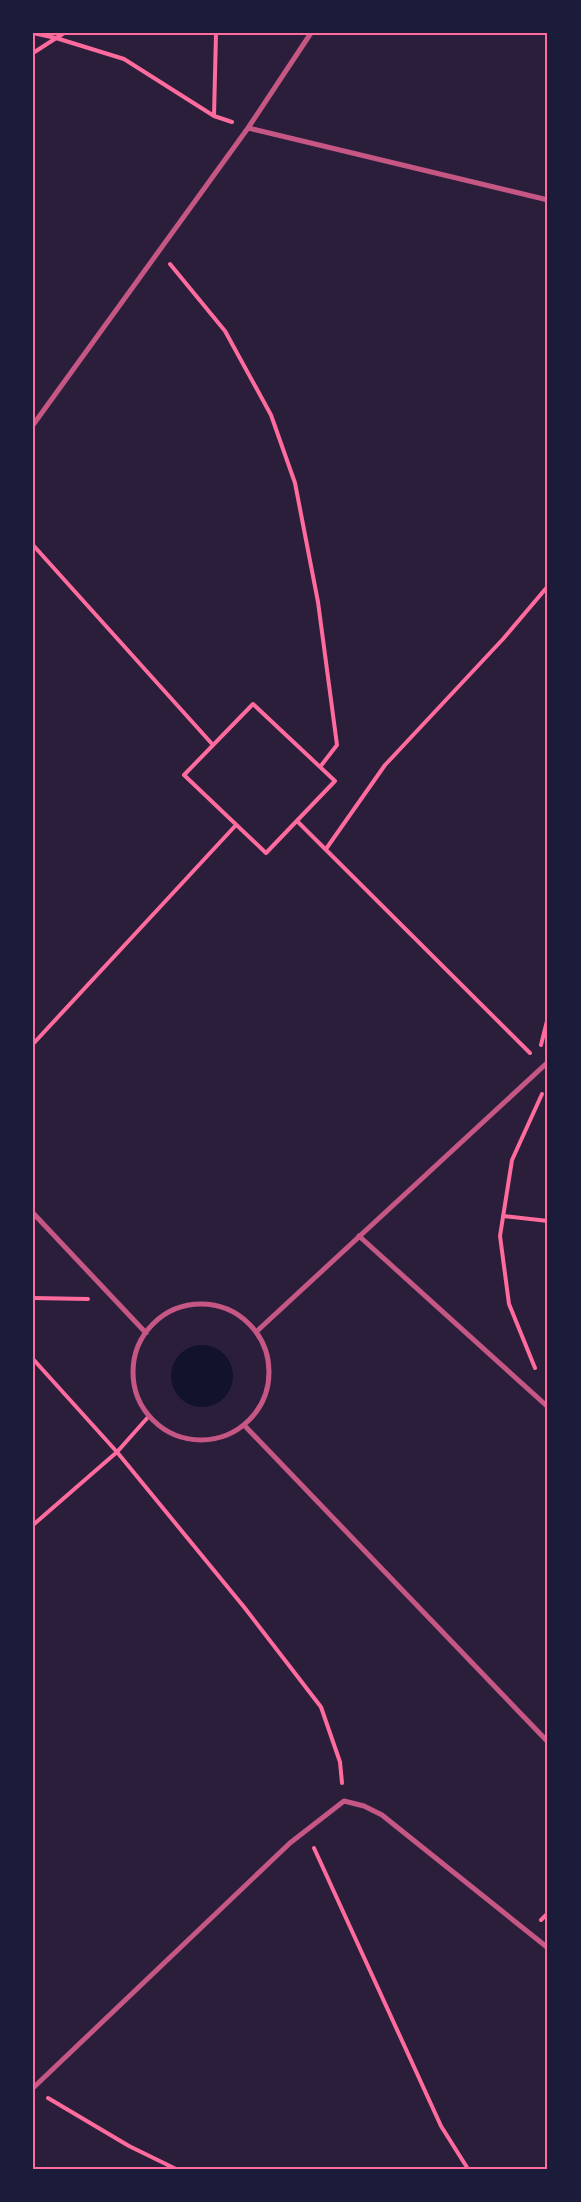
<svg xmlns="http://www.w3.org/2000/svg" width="581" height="2202" viewBox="0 0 581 2202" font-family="Poppins,sans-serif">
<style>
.green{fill:#2a1e3b}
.water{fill:#12122b}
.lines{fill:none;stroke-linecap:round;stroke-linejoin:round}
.path{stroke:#ff6b9d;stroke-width:4}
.pedestrian{stroke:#c65784;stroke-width:5}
.neatline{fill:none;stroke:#ff6b9d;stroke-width:2}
</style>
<rect width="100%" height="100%" fill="#1b1b3a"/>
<!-- green -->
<path class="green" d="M33,33h515v2136h-515z"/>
<!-- water -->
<path class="water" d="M171 1376a31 31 0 1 1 62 0a31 31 0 1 1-62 0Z"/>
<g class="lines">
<!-- path -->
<path class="path" d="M33,33l23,5 68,21 90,57
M216,33l-2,83 18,6
M33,53l31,-20
M170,264l55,67 46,84 24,68 23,119 19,143 -17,22
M33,545l180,200
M253,704l82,77 -69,72 -82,-78z
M297,821l233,232
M326,849l59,-84 118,-126 45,-53
M33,1044l203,-219
M541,1045l7,-28
M503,1216l45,5
M33,1298l55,1
M33,1359l84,93 127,155 77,100 19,55 2,21
M535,1368l-26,-64 -9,-68 12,-76 30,-66
M33,1525l84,-73 32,-36
M314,1848l127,278 27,43
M541,1920l7,-7
M48,2098l81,48 47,23"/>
<!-- pedestrian -->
<path class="pedestrian" d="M248,128l300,72
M33,425l215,-297 63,-95
M33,1213l113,120
M359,1236l189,171
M133 1372a68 68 0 1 1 136 0a68 68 0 1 1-136 0Z
M256,1332l292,-270
M244,1425l304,317
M33,2088l257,-245 54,-42 20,5 18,9 166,133"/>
</g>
<!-- border -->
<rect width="581" height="2202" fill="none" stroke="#1b1b3a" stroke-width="69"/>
<rect x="34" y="34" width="512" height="2134" class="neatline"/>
</svg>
